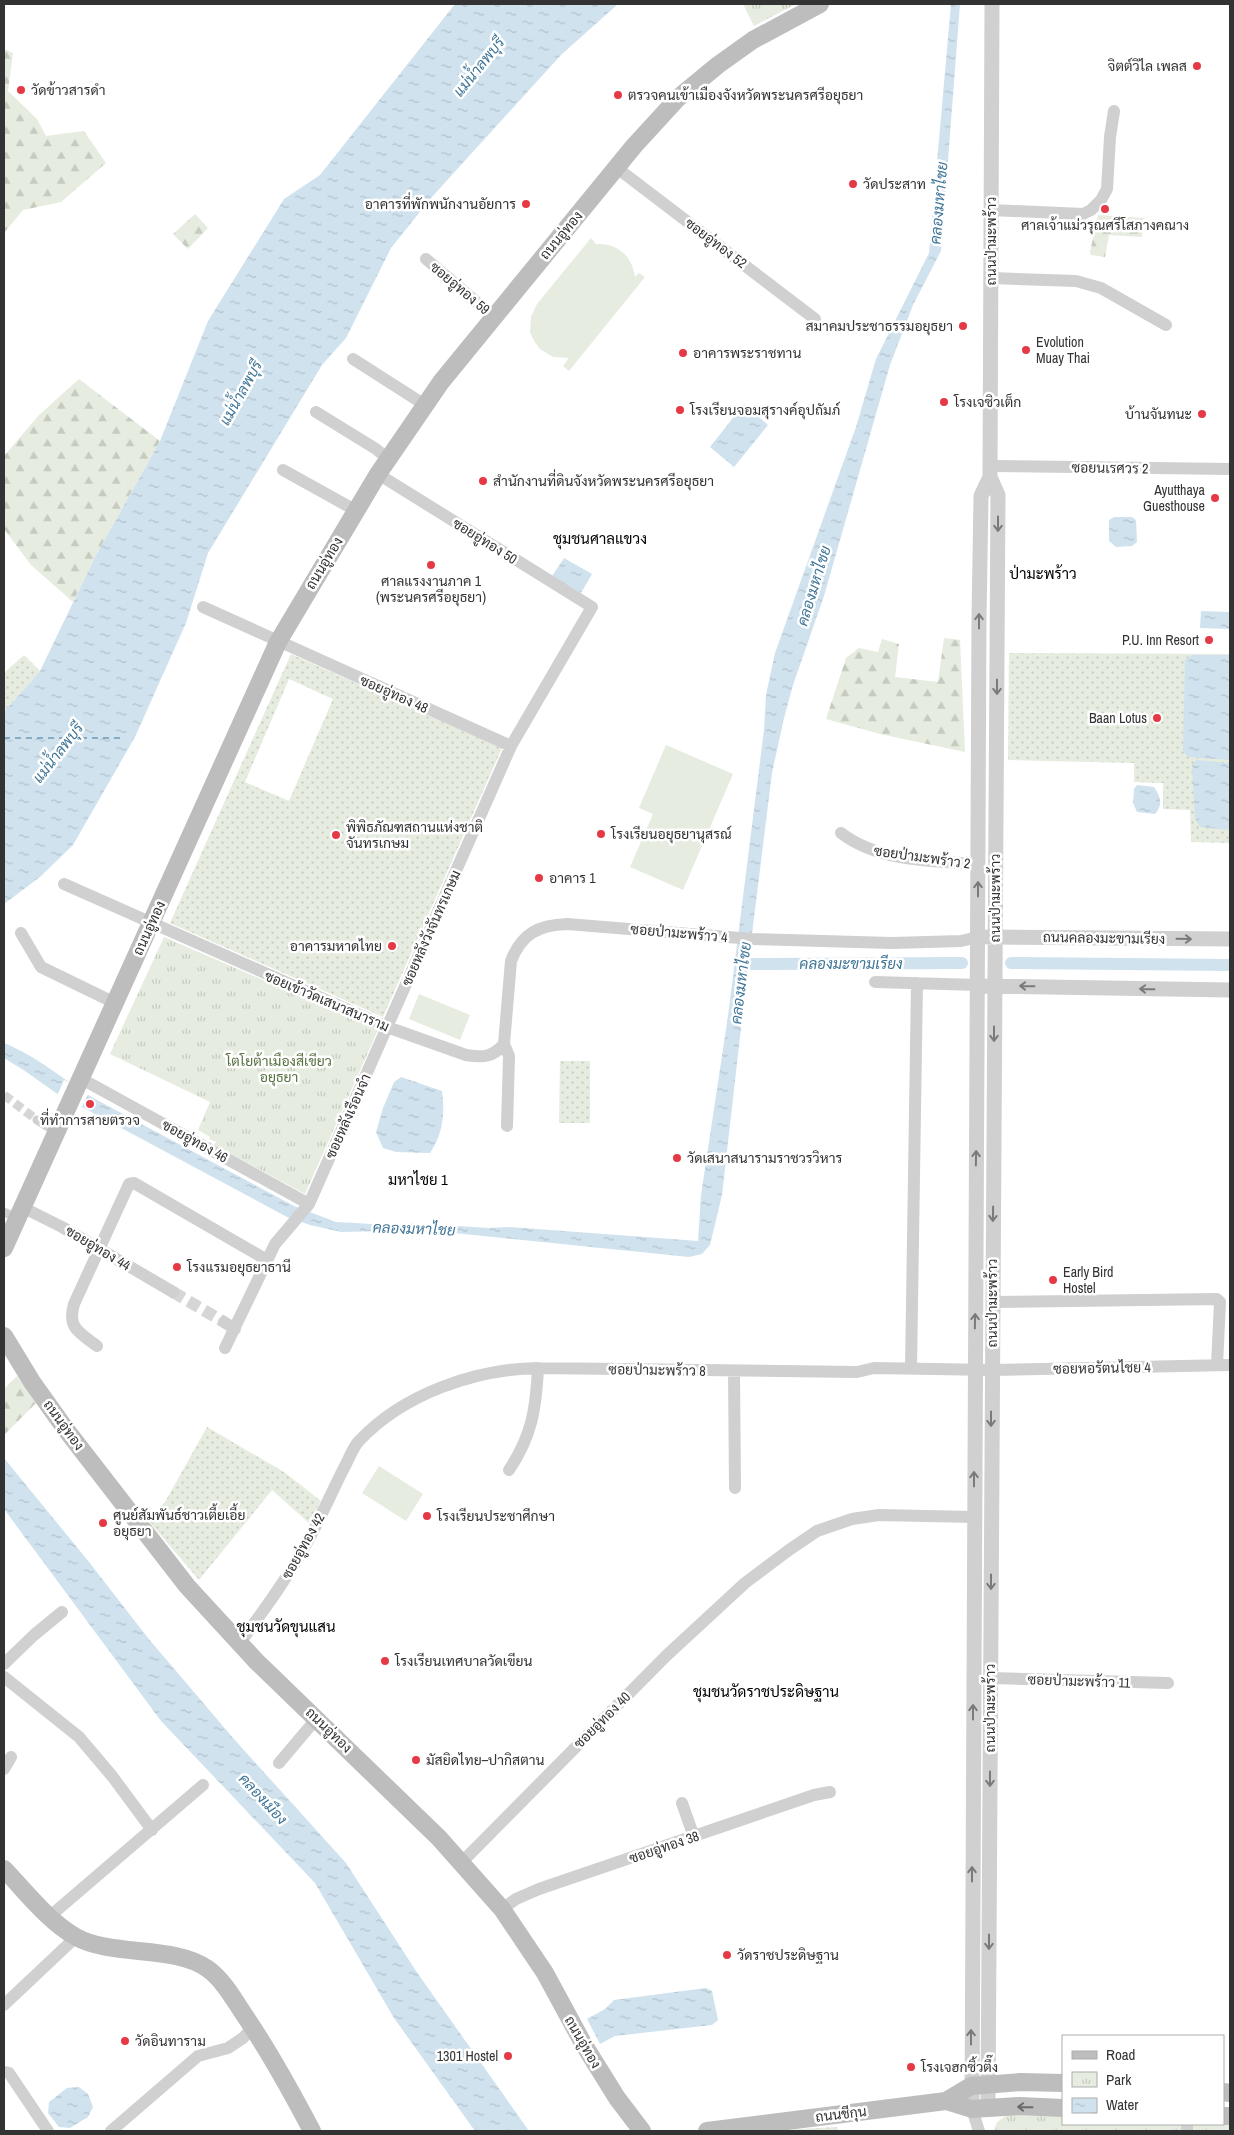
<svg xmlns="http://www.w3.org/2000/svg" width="1234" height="2135" viewBox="0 0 1234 2135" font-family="'Archivo Narrow',Sarabun,sans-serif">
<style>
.grass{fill:url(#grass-dots);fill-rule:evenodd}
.forest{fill:url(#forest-firs)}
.park{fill:url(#park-tufts)}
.pitch{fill:#e6ecdf}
.water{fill:url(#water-ripples)}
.pier{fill:#fff}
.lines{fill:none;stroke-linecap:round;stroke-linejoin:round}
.canal{stroke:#cfe2ee;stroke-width:12}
.ferry{stroke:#3f7597;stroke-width:1;stroke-dasharray:6 5;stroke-linecap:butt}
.pedestrian-tunnel{stroke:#d6d6d6;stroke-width:9;stroke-dasharray:9 4.5;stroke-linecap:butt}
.minor-tunnel{stroke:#d6d6d6;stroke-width:12;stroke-dasharray:12 6;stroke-linecap:butt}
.pedestrian{stroke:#d0d0d0;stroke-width:9}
.minor{stroke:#d0d0d0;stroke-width:12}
.tertiary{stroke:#d0d0d0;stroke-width:15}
.secondary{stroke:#bdbdbd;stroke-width:18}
.oneway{stroke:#7a7a7a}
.oneway2{stroke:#6a6a6a}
.poi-dot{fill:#e63946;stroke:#fff;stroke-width:2}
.labels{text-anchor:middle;stroke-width:5;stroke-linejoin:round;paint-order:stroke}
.poi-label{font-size:14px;fill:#333;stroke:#fff;text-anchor:start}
.street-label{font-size:14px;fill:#333;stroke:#fff}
.park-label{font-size:14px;fill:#56703f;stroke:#fff}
.water-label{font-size:15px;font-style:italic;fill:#3f7597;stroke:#fff}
.neighbourhood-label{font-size:15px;fill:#000;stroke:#fff}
</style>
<defs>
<pattern id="grass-dots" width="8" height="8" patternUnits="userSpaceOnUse" patternTransform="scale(1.25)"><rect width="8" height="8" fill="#e6ecdf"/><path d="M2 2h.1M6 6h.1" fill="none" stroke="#c6cbc0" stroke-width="1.8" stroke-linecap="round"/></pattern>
<pattern id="forest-firs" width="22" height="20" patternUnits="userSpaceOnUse" patternTransform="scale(1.25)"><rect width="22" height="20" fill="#e6ecdf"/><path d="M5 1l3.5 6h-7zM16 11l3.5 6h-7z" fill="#c6cbc0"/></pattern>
<pattern id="park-tufts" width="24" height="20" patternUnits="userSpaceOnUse" patternTransform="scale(1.25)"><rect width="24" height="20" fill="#e6ecdf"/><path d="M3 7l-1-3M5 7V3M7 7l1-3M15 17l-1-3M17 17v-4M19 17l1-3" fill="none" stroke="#c6cbc0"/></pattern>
<pattern id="water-ripples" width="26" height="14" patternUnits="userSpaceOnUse" patternTransform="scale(1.25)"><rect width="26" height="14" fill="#cfe2ee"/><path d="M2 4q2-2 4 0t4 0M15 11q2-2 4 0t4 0" fill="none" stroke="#b2c2cd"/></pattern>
</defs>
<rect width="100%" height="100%" fill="#fff"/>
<!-- grass -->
<path class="grass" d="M1009,653l221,1v189l-39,-1 -1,-32 -27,-1v-26l-29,-1v-19l-126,-3z
M291,654l211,94 -119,269 -213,-94zM289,679l44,20 -44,102 -44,-19z
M24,655l16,16 -36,41v-39z
M560,1061h30v62h-31z
M207,1427l77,45 37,29 -12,22 -37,-33 -73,90 -52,-61 18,-17z
M837,2127l1,4h-75z"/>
<!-- forest -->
<path class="forest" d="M4,49l9,4 -5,38 29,28 9,17 38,-5 22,32 -45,39 -38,8 -19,23z
M195,214l13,14 -20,21 -15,-15z
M1098,215l45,3 -1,19 -33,-2 -4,22 -14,-2 -1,-3z
M79,379l81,62 -65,116 -22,45 -42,-37 -27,-36v-73l35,-41z
M944,638l16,2 5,112 -85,-18 -54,-15 20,-61 13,-10 19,4 4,-13 17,5 -4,33 43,5z
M17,1376l19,27 -32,32v-46z"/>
<!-- park -->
<path class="park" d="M743,4h53l-42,22z
M164,937l214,93 -73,164 -91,-49 2,-3 -7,-3 1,-2 -12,-7 12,-28 -100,-48z
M1013,2113l50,3v8h167v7h-236c1,-11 10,-14 19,-18z"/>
<!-- pitch -->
<path class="pitch" d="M591,238l5,6c22,-1 36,12 39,33l4,-4 6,4 -76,94 -6,-5 6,-8 -16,-1 -13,-8 -6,-8 -4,-9 1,-15 6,-13z
M666,745l67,29 -50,116 -53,-23 23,-53 -14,-6z
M419,994l51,21 -10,25 -51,-21z
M379,1466l44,28 -17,27 -44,-28z"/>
<!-- water -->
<path class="water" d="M455,4h163l-57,51 -130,143 -40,50 -45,90 -24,27 -114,188 -22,70 -51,114 -62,108 -33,32 -36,27v-192l36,-41 55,-114 65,-116 48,-120 76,-122 36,-24z
M951,4h9l-19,247 -28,54 -23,60 -66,231 -31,89 -9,33 -12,55 -23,185 -27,237 -12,50 -8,9 -13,3 -264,-27 -84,2 -31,-7 -23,-8 -231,-124 -31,-22 -21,-13v-15c33,13 61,38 91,56l199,107 42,16 54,3 23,-2 75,5 22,-1 188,14 3,-46 27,-179 36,-286 2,-35 9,-42 81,-226 20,-68 53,-106z
M744,404l24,21 -34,42 -24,-20z
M1114,517h18l4,3 1,22 -5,4 -16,1 -7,-6v-21z
M564,558l28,16 -11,19 -29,-17z
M1201,611l28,1v17l-29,-1z
M1192,655h38v105l-42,-3 -5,-6 2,-91z
M1196,760l34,3v67l-30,-3 -5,-9 -3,-52z
M1137,785l17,2c7,10 9,18 1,27l-18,-2 -4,-9 1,-14z
M401,1077l41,14c3,23 1,43 -12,62l-34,-1 -13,-4 -7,-16 7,-24 11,-26z
M4,1458l85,104 59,76 85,100 113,125 70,108 113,160h-54l-81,-113 -79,-135 -154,-162 -157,-212z
M706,1988l6,3 6,29 -6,5 -97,11 -15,8 -13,-25 18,-10 9,-9z
M79,2087l9,7 5,13 -5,10 -18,11 -11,-1 -11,-14 1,-11 18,-14z"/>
<!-- pier -->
<path class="pier" d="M64,1080l25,12 -7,15 -25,-11z"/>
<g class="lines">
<!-- canal -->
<path class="canal" d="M1011,963l219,2
M741,964l221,-1"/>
<!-- ferry -->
<path class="ferry" d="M4,738h119"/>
<!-- pedestrian-tunnel -->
<path class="pedestrian-tunnel" d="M4,1095l33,25"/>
<!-- minor-tunnel -->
<path class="minor-tunnel" d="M173,1292l51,30"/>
<!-- pedestrian -->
<path class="pedestrian" d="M37,1120l19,12
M4,1212l13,6"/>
<!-- minor -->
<path class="minor" d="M617,168l198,151
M991,210l92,4 8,-4 10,-10 6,-11 3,-52 4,-26
M426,259l68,58
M991,278l85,3 25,7 65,37
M353,359l72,46
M316,412l60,37 12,10
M990,466l240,3
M283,470l72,40
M203,607l308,139
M841,833c38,29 91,28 137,31
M64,884l323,143 79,28c17,3 27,2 38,-11
M21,933l20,34 74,36
M875,982l103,3
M80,1078l229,126
M507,1126l2,-70 -5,-12 7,-83c11,-28 28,-36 56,-37l185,15 140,4 69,-2 17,-4
M22,1207l40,20 111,65
M992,1302l225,-3 3,3 -3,63
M224,1322l11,7
M97,1346c-18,-14 -30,-18 -23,-42l55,-120 5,-1 133,77
M225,1348l50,-104 34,-40 202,-458 81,-139 -214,-133
M911,1368l6,-385
M734,1371l1,117
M509,1470c23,-34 27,-62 29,-102
M239,1644c25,-34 50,-68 70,-105 13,-24 24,-50 37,-75 4,-7 7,-17 13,-23 44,-47 116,-72 179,-73l319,4 17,-4 118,2 238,-5
M4,1664l30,-29 28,-23
M4,1677l75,60 33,39 40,54
M990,1678l178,5
M279,1763l38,-45
M4,1769l7,-12
M682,1803l12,34
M462,1862l204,-206 79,-73 44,-33 28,-19 35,-12 27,-4 95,2
M502,1909l14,-10 23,-10 275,-94 16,-3
M49,1917l154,-132
M4,2005l72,-68
M4,2072l5,1 39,58
M972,2109l7,22
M1187,2124v7
M111,2131l87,-75 30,-8 15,-10 10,-11"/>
<!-- tertiary -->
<path class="tertiary" d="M987,937l243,2
M984,986l246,4
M988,2108l10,-1613 -8,-18
M972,2109l7,-1490 2,-123 9,-19v-4l2,-469"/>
<!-- secondary -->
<path class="secondary" d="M4,1248l274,-606 100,-168 63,-92 193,-236 44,-48 40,-33 35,-25 67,-36
M4,1336l28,46 35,49 120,155 69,75 183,177 63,71 43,64 39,72 33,53 25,33
M4,1869c22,23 44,52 72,68 36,20 99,8 132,32 15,11 25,29 35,44 26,38 48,78 69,118
M1223,2092l7,1
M946,2101l26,8 48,-3 43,2
M1223,2116h7
M707,2131l239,-30 25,-15 50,-4 42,1"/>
</g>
<!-- one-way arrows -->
<defs><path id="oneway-shaft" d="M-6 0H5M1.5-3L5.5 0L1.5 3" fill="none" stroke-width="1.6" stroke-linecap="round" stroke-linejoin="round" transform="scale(1.25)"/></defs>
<g class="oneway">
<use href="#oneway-shaft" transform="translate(998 524) rotate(90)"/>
<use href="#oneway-shaft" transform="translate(979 621) rotate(-90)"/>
<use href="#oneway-shaft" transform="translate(997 687) rotate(90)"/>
<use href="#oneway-shaft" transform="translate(978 889) rotate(-90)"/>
<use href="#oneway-shaft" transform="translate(1184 939) rotate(1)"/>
<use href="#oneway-shaft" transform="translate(1027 986) rotate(-179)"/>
<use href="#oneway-shaft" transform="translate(1147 989) rotate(-179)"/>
<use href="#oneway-shaft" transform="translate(994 1034) rotate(90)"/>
<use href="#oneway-shaft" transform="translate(976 1158) rotate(-89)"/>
<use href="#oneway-shaft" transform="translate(993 1214) rotate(91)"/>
<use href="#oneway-shaft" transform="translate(975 1321) rotate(-89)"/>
<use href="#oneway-shaft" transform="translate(991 1419) rotate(90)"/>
<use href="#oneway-shaft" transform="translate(974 1479) rotate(-90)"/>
<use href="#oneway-shaft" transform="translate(991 1582) rotate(90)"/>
<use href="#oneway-shaft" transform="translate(973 1712) rotate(-90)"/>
<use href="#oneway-shaft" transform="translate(990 1779) rotate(90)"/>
<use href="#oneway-shaft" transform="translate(972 1874) rotate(-90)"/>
<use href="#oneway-shaft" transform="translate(989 1942) rotate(90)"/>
<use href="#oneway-shaft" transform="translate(971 2037) rotate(-90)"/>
</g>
<use class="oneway2" href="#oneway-shaft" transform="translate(1025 2107) rotate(-179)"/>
<!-- markers -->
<g class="poi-dot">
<circle cx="1197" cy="66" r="5"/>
<circle cx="21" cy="90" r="5"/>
<circle cx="618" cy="95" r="5"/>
<circle cx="853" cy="184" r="5"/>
<circle cx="526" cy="204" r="5"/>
<circle cx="1105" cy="209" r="5"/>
<circle cx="963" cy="326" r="5"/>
<circle cx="1026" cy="350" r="5"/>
<circle cx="683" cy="353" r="5"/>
<circle cx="944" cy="402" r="5"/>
<circle cx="680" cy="410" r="5"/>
<circle cx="1202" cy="414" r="5"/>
<circle cx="483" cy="481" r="5"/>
<circle cx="1215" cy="498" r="5"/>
<circle cx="431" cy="565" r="5"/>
<circle cx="1209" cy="640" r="5"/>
<circle cx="1157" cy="718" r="5"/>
<circle cx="601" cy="834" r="5"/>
<circle cx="336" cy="835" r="5"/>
<circle cx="539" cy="878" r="5"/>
<circle cx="392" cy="946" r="5"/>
<circle cx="90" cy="1104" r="5"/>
<circle cx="677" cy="1158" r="5"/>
<circle cx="177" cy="1267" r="5"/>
<circle cx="1053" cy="1280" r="5"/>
<circle cx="427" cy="1516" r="5"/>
<circle cx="103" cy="1523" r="5"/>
<circle cx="385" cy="1661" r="5"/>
<circle cx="416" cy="1760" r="5"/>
<circle cx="727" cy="1955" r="5"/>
<circle cx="125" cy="2041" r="5"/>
<circle cx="508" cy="2056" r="5"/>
<circle cx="911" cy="2067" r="5"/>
</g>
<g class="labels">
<!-- poi labels -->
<g class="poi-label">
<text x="1187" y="71" text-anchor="end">จิตต์วิไล เพลส</text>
<text x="31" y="95">วัดข้าวสารดำ</text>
<text x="628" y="100">ตรวจคนเข้าเมืองจังหวัดพระนครศรีอยุธยา</text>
<text x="863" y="189">วัดประสาท</text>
<text x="516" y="209" text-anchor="end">อาคารที่พักพนักงานอัยการ</text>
<text x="1105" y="230" text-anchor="middle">ศาลเจ้าแม่วรุณศรีโสภางคณาง</text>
<text x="953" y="331" text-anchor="end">สมาคมประชาธรรมอยุธยา</text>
<text x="1036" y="347">Evolution<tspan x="1036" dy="16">Muay Thai</tspan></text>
<text x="693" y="358">อาคารพระราชทาน</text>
<text x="954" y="407">โรงเจซิวเต็ก</text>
<text x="690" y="415">โรงเรียนจอมสุรางค์อุปถัมภ์</text>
<text x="1192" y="419" text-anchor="end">บ้านจันทนะ</text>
<text x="493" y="486">สำนักงานที่ดินจังหวัดพระนครศรีอยุธยา</text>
<text x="1205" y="495" text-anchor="end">Ayutthaya<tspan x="1205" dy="16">Guesthouse</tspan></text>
<text x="431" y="586" text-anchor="middle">ศาลแรงงานภาค 1<tspan x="431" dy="16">(พระนครศรีอยุธยา)</tspan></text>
<text x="1199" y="645" text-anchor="end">P.U. Inn Resort</text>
<text x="1147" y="723" text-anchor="end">Baan Lotus</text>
<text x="346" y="832">พิพิธภัณฑสถานแห่งชาติ<tspan x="346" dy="16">จันทรเกษม</tspan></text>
<text x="611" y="839">โรงเรียนอยุธยานุสรณ์</text>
<text x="549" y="883">อาคาร 1</text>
<text x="382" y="951" text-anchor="end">อาคารมหาดไทย</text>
<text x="90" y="1125" text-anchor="middle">ที่ทำการสายตรวจ</text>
<text x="687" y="1163">วัดเสนาสนารามราชวรวิหาร</text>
<text x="187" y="1272">โรงแรมอยุธยาธานี</text>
<text x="1063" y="1277">Early Bird<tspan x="1063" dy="16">Hostel</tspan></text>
<text x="113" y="1520">ศูนย์สัมพันธ์ชาวเตี้ยเอี้ย<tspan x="113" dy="16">อยุธยา</tspan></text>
<text x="437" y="1521">โรงเรียนประชาศึกษา</text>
<text x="395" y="1666">โรงเรียนเทศบาลวัดเขียน</text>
<text x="426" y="1765">มัสยิดไทย–ปากิสตาน</text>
<text x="737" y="1960">วัดราชประดิษฐาน</text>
<text x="135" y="2046">วัดอินทาราม</text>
<text x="498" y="2061" text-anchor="end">1301 Hostel</text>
<text x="921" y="2072">โรงเจฮกซิ้วตึ๊ง</text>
</g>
<!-- street labels -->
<g class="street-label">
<text transform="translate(561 235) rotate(-50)" y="5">ถนนอู่ทอง</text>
<text transform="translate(991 241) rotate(-90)" y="5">ถนนป่ามะพร้าว</text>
<text transform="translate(716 243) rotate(37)" y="5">ซอยอู่ทอง 52</text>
<text transform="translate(460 288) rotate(40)" y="5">ซอยอู่ทอง 59</text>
<text transform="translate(1110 468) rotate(1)" y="5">ซอยนเรศวร 2</text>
<text transform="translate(485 541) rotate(32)" y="5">ซอยอู่ทอง 50</text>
<text transform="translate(324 563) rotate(-59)" y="5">ถนนอู่ทอง</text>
<text transform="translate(394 694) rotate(24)" y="5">ซอยอู่ทอง 48</text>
<text transform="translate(922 857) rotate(8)" y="5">ซอยป่ามะพร้าว 2</text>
<text transform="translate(995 898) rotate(-90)" y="5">ถนนป่ามะพร้าว</text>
<text transform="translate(149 928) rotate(-65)" y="5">ถนนอู่ทอง</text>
<text transform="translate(431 928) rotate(-66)" y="5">ซอยหลังวังจันทรเกษม</text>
<text transform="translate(679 933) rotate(5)" y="5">ซอยป่ามะพร้าว 4</text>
<text transform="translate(1104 938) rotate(1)" y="5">ถนนคลองมะขามเรียง</text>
<text transform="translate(327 1001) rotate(23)" y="5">ซอยเข้าวัดเสนาสนาราม</text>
<text transform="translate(348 1116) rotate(-66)" y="5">ซอยหลังเรือนจำ</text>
<text transform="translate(195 1141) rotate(29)" y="5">ซอยอู่ทอง 46</text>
<text transform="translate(98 1248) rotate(31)" y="5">ซอยอู่ทอง 44</text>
<text transform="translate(992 1303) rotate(-90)" y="5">ถนนป่ามะพร้าว</text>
<text transform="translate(1102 1368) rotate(-1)" y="5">ซอยหอรัตนไชย 4</text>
<text transform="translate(657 1370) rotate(1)" y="5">ซอยป่ามะพร้าว 8</text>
<text transform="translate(64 1425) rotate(54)" y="5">ถนนอู่ทอง</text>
<text transform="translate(303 1546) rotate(-61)" y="5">ซอยอู่ทอง 42</text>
<text transform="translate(1079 1681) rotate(2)" y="5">ซอยป่ามะพร้าว 11</text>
<text transform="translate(990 1708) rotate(-90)" y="5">ถนนป่ามะพร้าว</text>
<text transform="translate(602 1720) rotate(-45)" y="5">ซอยอู่ทอง 40</text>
<text transform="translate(329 1730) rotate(44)" y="5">ถนนอู่ทอง</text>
<text transform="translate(664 1847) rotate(-19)" y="5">ซอยอู่ทอง 38</text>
<text transform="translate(583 2042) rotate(60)" y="5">ถนนอู่ทอง</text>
<text transform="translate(841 2114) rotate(-7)" y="5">ถนนชีกุน</text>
</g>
<!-- park labels -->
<g class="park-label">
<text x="279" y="1066">โตโยต้าเมืองสีเขียว<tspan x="279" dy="16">อยุธยา</tspan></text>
</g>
<!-- water labels -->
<g class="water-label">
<text transform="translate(479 67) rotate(-51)" y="5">แม่น้ำลพบุรี</text>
<text transform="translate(939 203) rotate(-85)" y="5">คลองมหาไชย</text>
<text transform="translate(241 393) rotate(-61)" y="5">แม่น้ำลพบุรี</text>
<text transform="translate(814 586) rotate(-73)" y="5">คลองมหาไชย</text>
<text transform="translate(58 753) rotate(-52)" y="5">แม่น้ำลพบุรี</text>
<text x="851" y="969">คลองมะขามเรียง</text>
<text transform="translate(741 983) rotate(-83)" y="5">คลองมหาไชย</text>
<text transform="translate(414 1229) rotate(2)" y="5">คลองมหาไชย</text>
<text transform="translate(263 1799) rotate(47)" y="5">คลองเมือง</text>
</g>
<!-- neighbourhood labels -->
<g class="neighbourhood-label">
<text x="600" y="544">ชุมชนศาลแขวง</text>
<text x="1043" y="579">ป่ามะพร้าว</text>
<text x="418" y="1185">มหาไชย 1</text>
<text x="286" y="1632">ชุมชนวัดขุนแสน</text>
<text x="766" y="1697">ชุมชนวัดราชประดิษฐาน</text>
</g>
</g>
<!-- border -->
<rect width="1234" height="2135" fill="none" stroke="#333333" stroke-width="10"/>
<!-- legend -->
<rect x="1062" y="2035" width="162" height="90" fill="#ffffff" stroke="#adadad"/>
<rect x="1072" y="2051" width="25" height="8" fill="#bdbdbd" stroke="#adadad"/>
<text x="1106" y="2060" font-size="15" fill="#333333">Road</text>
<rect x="1072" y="2072" width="25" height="15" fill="url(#park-tufts)" stroke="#adadad"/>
<text x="1106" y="2085" font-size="15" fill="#333333">Park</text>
<rect x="1072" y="2098" width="25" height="15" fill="url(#water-ripples)" stroke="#adadad"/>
<text x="1106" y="2110" font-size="15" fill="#333333">Water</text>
</svg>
